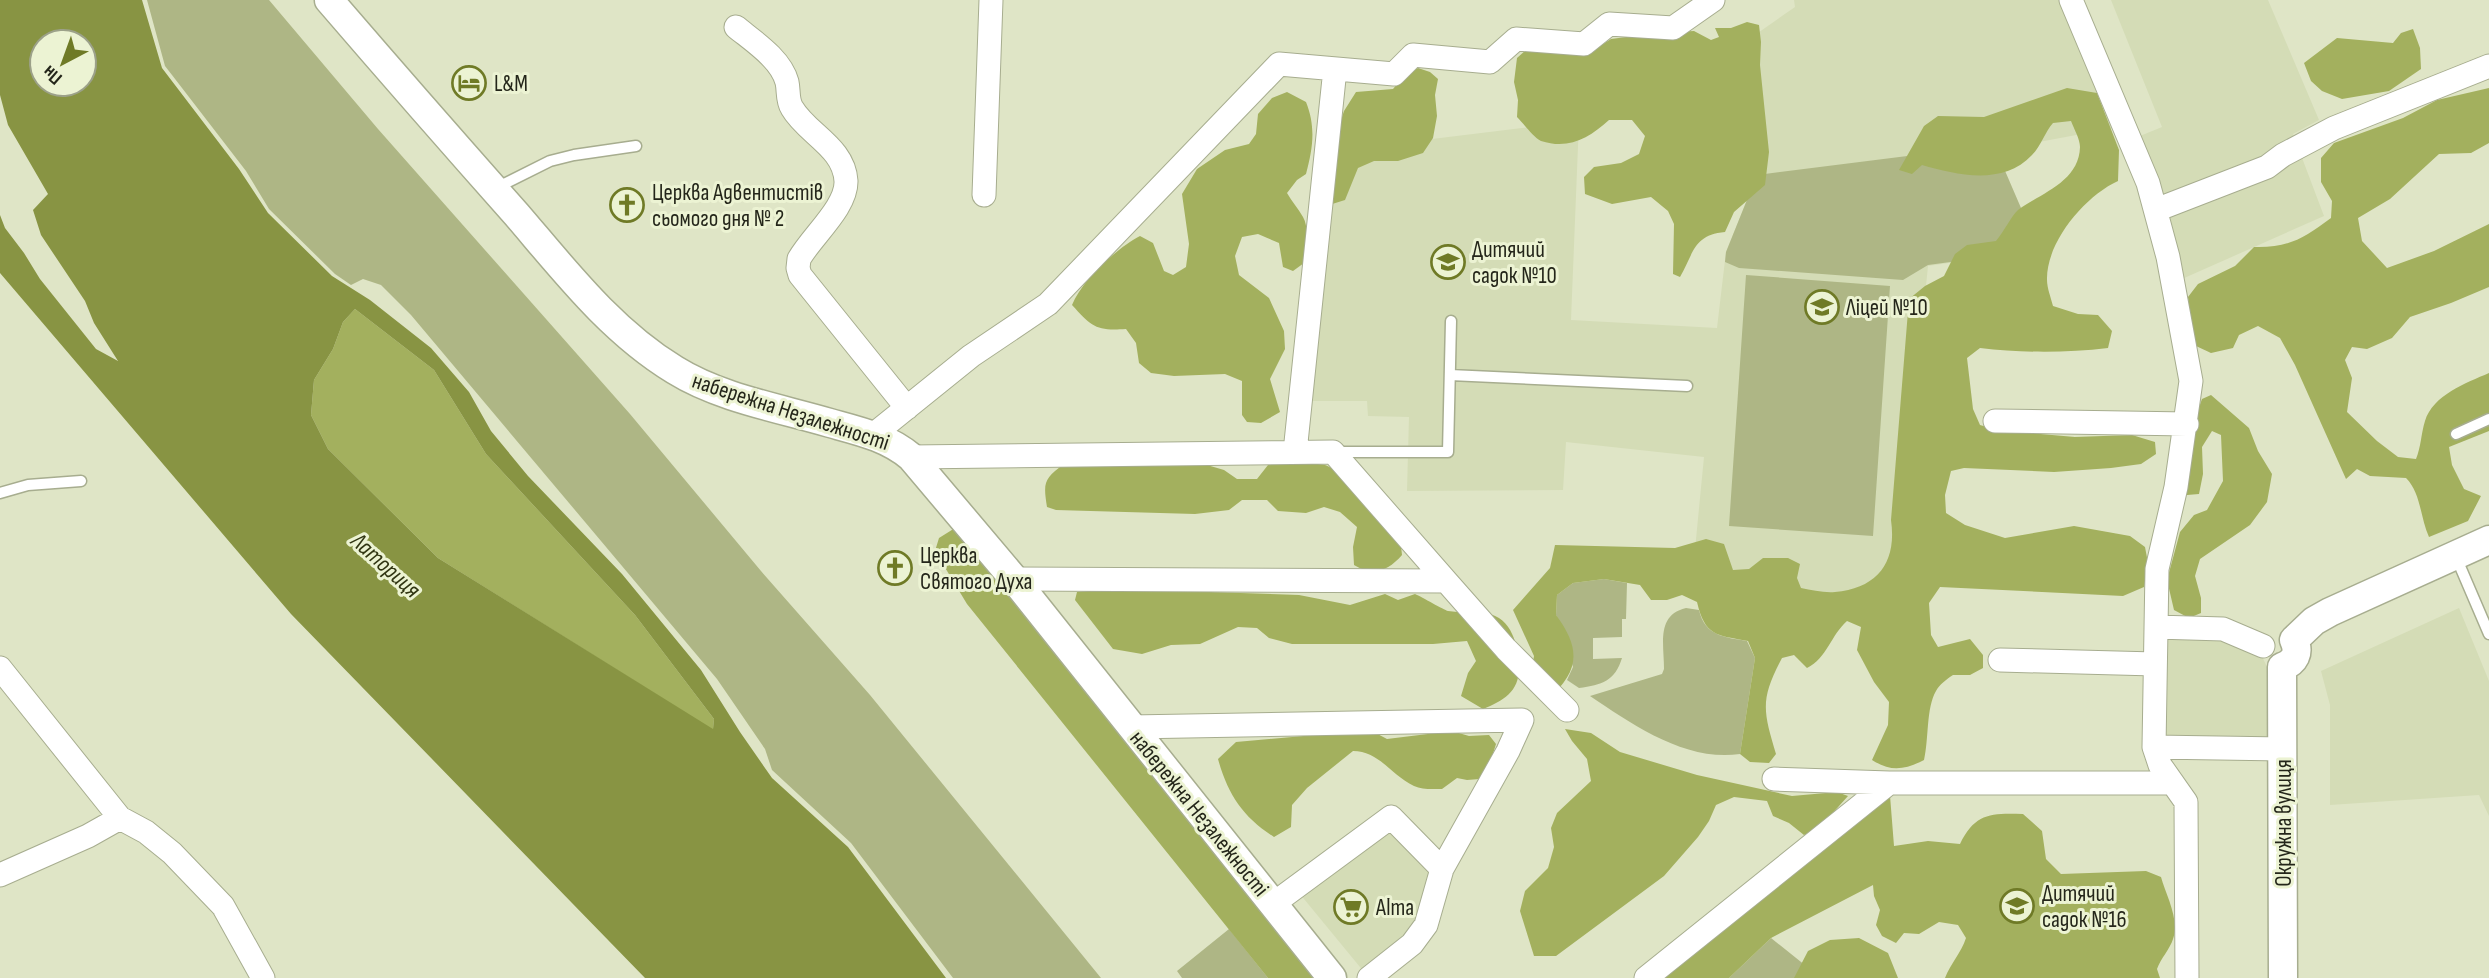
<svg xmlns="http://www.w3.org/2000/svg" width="2489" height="978" viewBox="0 0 2489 978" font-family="'Sofia Sans Condensed',sans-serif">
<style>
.built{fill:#d4dcb6}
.green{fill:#aeb685}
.forest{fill:#a3b05e}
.water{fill:#889443;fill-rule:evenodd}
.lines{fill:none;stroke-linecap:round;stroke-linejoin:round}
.service-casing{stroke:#a7ad8f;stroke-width:13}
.minor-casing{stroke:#a7ad8f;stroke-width:25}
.tertiary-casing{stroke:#a7ad8f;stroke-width:31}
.service{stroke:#fff;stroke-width:10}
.minor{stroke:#fff;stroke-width:23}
.tertiary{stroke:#fff;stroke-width:28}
.labels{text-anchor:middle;stroke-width:6;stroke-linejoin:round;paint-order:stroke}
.poi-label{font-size:23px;fill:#24261a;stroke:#ecf3d3;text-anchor:start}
.street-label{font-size:23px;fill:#24261a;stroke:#ecf3d3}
.water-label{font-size:24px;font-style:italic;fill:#313613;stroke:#ecf3d3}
</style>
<rect width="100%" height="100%" fill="#dfe5c6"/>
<!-- built -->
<path class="built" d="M1794,0h271l32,93 17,35 -118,22 43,100 -111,16 -35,345 -200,-41 11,-113 -138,-15 -3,48 -156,1 2,-74 -41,-1 -1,-15h-55l22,-250 245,-30 -8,199 146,8 9,-76 31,-77 -15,-131 53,-37z
M2111,0h157l51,120 -26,14 31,82 -142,63 -23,-61 2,-29 -21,-53 22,-9z
M2459,608l30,73v135l-10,-21 -149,10v-100l-9,-34z
M2160,632l61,1 37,15 10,21 9,2 1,74 -119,-2z
M1391,817l51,52 -17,56 -56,53 -74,-90z"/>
<!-- green -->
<path class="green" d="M147,0h122l109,129 252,285 131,157 109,124 231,283h-148l-102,-135 -79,-73 -7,-21 -48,-70 -306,-364 -30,-30 -18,-6 -12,6 -16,-11 -66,-65 -23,-38 -74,-96 -7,-9z
M1963,149l33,1 43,100 -111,15 -25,15 -164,-12 -14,-6 1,-10 31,-77z
M1746,275l144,11 -17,250 -144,-10z
M1604,579l23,4 -1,36h-4v18l-29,1v21l29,-1c-7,23 -20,27 -43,30l-12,-8 6,-13 -17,-52 1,-20 16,-12z
M1686,608l13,2c6,26 25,27 48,31l8,17 -15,96c-54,8 -107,-29 -150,-58l72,-22 2,-5c0,-25 -8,-54 22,-61z
M1229,929l39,49h-86l-5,-7z
M1771,938l50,40h-92z"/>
<!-- forest -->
<path class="forest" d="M1747,22l12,3 2,17 -1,23 9,87 -4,33 -31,27 -9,20c-32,3 -31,21 -45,45l-7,-3 1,-50 -6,-13 -17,-14 -39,7 -27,-10 -1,-17 10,-10 27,-4 18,-9 6,-18 -13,-16h-23c-20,18 -40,30 -68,21 -8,-4 -17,-17 -24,-24l1,-17 -4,-18 3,-24 10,-9 60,5 24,-15 46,-6 37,-2 17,9 8,-3 -4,-9h16z
M2413,29l7,19 1,21 -32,22 -47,8 -20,-8 -11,-10 -7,-18 33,-25 56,5 8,-10z
M1418,68l12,4 8,7 -3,16 2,21 -4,22 -10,15 -25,8h-24l-16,7 -13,32 -16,5 8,-73 7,-21 12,-19 37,-3 11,-13z
M2067,88l30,5 22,57 -1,31c-33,15 -72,61 -71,99 0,8 4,18 6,26l25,8 20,1 14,16 -4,17c-42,5 -86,5 -128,0l-13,10 6,51 7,16 17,5 78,7 57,-2 23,7 1,12 -15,10 -30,4 -57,4 -90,-4 -13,3 -6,24 1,18 19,12 40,13 69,-12 56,10 15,11 3,16 -4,24 -21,9 -183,-9 -11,16 2,32 7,12 32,-8 13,16v13l-13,7h-17c-6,4 -14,10 -17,16 -10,17 -7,48 -12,69 -20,10 -33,12 -52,0l16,-35 1,-23 -15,-20 -17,-32 4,-23 -14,-6c-16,14 -20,37 -40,47l-13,-13 -12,3c-22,42 -19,52 -6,96l-7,9 -19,-1 -10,-8 15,-96 -7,-17c-32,-6 -43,-5 -51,-39l-15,-7 -15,5h-16l-11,-15 -36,-6 -31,4 -16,12 -1,20c26,35 23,57 -9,85l-11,-4 -7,-9 5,-31 -21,-46 37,-42 5,-23 120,3 31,-9 18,5 9,26 16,-1 14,-11h25l12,6 -3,14 4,10c11,2 23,5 34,4 43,-4 62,-30 56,-72l18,-221 16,-13 19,-10 11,-22 12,-9 29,-4c7,-8 16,-26 22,-31 23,-17 61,-28 62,-63 0,-8 -6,-18 -9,-26l-18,2c-8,9 -12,23 -21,32 -29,31 -75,20 -110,10l-10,9 -13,-4 25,-44 14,-10 46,1z
M2489,88v55l-18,10 -32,1 -49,45 -32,19 4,23 25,27 47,-17 55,-27v63l-38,16 -41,14 -18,21 -25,11 -15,-2 -7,13 7,18 -5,34 30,29 21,16 18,2c5,-12 5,-25 9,-38 8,-26 41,-38 64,-48v58l-40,16 3,18 12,24 17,7 -13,25 -39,16c-9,-20 -8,-44 -23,-59l-36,-2 -13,-7 -11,10 -51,-114 -15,-27 -22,-12 -19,9 -6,13 -22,5 -15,-7 -6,-25 -2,-24 10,-13 37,-18 19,-19c35,1 50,-9 77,-29l1,-17 -11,-19v-24l13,-15 69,-25 34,-18z
M1287,92l19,10c10,25 7,46 0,72l-9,6 -10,13c5,9 11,15 16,24 7,12 2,32 1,46l-11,8 -10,-4 -4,-24 -21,-9 -16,3 -7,19 4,19 30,23 15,33 1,18 -15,30 10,33 -19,11 -14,-1 -5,-7v-34l-17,-7 -51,2 -23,-3 -12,-10 -3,-20 -10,-14c-30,2 -34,-2 -54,-24 10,-25 45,-57 68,-69l13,7 11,28 9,4 13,-8 3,-23 -7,-50 15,-25 28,-19 24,-6 7,-10 2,-20 14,-16z
M355,309l79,61 52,84 149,161 79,104 -1,11 -275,-172 -110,-109 -17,-34 3,-35 19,-31 10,-27z
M2211,395l38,33 9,23 14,23 -5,28 -17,23 -50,34 -5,17 6,22v15l-12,5 -15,-8 -7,-30 13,-48 14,-17 13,-5 16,-29 -2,-46 -9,-4 -10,16 1,27 -4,20 -12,1 -11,-8 -9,-21 30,-53 5,-14z
M1293,462c12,3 23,1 32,3 18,5 62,64 76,81l1,9c-14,16 -29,22 -48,10l-1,-18 4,-20 -17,-15 -16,-5 -18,6 -28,-2 -11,-11h-25l-13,10 -34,4 -139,-4 -9,-3c-4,-25 -3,-28 17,-43l118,-1 25,2 17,5 13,9h20l11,-14z
M955,528l378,450h-65l-301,-374 -32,-53 4,-13z
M1115,589l184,6 51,10 35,-11 13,6 17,-6c7,3 29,16 33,17 12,2 26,1 38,2 27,5 32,33 33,55 0,24 -16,33 -36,41l-22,-13 7,-23 8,-12 -9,-20 -34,3h-141l-23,-6 -12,-10 -19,-1 -38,17 -29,1 -29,9 -29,-5 -38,-49 2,-8z
M1565,729l26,4 29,19 77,23 95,21 45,-4 11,4 -27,30 -17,9 -15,-12 -16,-7 -6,-15 -33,-4 -18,8 -7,16 -11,16 -34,39 -108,80h-22l-14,-45 5,-20 23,-23 6,-21 -3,-19 6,-15 34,-32 -4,-22 -15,-18z
M1370,730l17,9 65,-8 17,5 20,-1 7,9 -6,19 -10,16 -13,1 -10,-2 -15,11c-9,0 -20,1 -28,-3 -23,-11 -35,-35 -61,-35l-46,37 -15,17 -1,22 -17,10c-31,-20 -46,-42 -56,-78l18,-17z
M1889,783l5,63 34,-5 32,3c15,-31 31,-31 63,-30l19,17 4,28 15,15 85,-3 15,6c5,18 19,43 12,62 -3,10 -12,19 -16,30l3,9h-215c6,-15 16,-25 21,-40l-8,-13 -19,-3 -20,12 -15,-1 -8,10 -14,-7 -6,-11 4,-15 -6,-14 -1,-11 -102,53 -42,40h-83z
M1859,938l29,15 10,25h-104l14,-27 22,-11z"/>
<!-- water -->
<path class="water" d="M0,0h142l20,68 77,101 29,44 64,63 38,24 61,48 38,44 22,39 37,45 94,98 79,96 39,62 32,46 76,69 98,131h-301l-354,-364 -291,-341v-58l5,13 19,25 16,26 56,70 22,12 -24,-38 -9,-22 -44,-66 -8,-25 15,-16 -40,-69 -8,-30zM42,42h42v42h-42zM355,309l79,61 52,84 149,161 79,104 -1,10 -275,-171 -110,-109 -17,-34 3,-35 19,-31 10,-27z"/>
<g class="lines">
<!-- service casing -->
<g class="service-casing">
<path id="service" d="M496,188l54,-27 24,-6 62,-9
M1450,375l237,11
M2456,434l33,-15
M1335,452h113l3,-131
M0,493l28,-8 53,-4
M2456,557l33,77"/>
</g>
<!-- minor casing -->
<g class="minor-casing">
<path id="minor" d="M2071,0l77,183 20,74 23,124 -15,106 -19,82 -3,178
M736,27c17,14 45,32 51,55 2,9 0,18 5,26 15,26 52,39 54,73 1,26 -34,55 -47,78l-1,9 2,7 107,133
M984,195l7,-195
M2156,210l111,-43 16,-12 51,-27 155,-62
M1995,421l192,3
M873,435l98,-79 77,-52 231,-240 115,10 19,-19 77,7 26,-23 68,5 25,-20 64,4 40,-28
M1295,452l40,-383
M911,457l422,-5 113,129
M1014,579l432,2 60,68 61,61
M2156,627l67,2 40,17
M2000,660l155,4
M0,668l120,150
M1131,727l391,-7 -14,31 -66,118 -16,56 -14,19 -43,34
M1774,779l115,4
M0,875l88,-39 32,-18 26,14 26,21 51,53 40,72
M1273,904l118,-87 51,52
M1646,978l243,-195h283
M2187,978l-1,-176 -26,-37 -6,-18 129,2"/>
</g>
<!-- tertiary casing -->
<g class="tertiary-casing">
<path id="tertiary" d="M329,0c62,72 125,144 188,215 48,56 94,116 158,155 45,28 104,38 155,53 29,8 57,14 81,34l103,122 318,399
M2283,978l-1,-311c13,-5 18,-14 12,-27l20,-19 16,-9 159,-72"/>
</g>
<!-- service -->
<use href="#service" class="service"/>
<!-- minor -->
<use href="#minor" class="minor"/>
<!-- tertiary -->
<use href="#tertiary" class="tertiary"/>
</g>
<!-- icons -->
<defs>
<g id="hotel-ring" transform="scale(1.75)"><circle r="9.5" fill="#ecf3d3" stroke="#6f7a26" stroke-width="1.5"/><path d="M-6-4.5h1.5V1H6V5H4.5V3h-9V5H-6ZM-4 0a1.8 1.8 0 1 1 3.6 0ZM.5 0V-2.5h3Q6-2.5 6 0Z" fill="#6f7a26"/></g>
<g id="church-ring" transform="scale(1.75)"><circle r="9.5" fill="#ecf3d3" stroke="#6f7a26" stroke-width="1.5"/><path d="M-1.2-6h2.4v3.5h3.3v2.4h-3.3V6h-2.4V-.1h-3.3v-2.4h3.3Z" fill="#6f7a26"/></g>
<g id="school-ring" transform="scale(1.75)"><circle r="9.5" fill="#ecf3d3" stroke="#6f7a26" stroke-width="1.5"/><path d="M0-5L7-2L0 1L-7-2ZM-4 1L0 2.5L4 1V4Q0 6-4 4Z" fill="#6f7a26"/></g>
<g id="supermarket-ring" transform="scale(1.75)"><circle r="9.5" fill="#ecf3d3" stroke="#6f7a26" stroke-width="1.5"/><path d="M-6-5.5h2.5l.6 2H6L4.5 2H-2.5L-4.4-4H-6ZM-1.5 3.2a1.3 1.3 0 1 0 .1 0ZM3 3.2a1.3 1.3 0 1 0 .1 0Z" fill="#6f7a26"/></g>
</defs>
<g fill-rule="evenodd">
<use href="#hotel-ring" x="469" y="83"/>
<use href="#church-ring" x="627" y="205"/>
<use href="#school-ring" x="1448" y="262"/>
<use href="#school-ring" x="1822" y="307"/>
<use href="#church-ring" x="895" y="568"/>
<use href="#school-ring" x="2017" y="906"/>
<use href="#supermarket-ring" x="1351" y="907"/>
</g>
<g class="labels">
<!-- poi labels -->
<g class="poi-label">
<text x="494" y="91">L&amp;M</text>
<text x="652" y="200">Церква Адвентистів<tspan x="652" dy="26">сьомого дня № 2</tspan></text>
<text x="1472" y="257">Дитячий<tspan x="1472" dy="26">садок №10</tspan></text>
<text x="1846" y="315">Ліцей №10</text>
<text x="920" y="563">Церква<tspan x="920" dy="26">Святого Духа</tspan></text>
<text x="2042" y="901">Дитячий<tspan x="2042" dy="26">садок №16</tspan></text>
<text x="1376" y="915">Alma</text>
</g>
<!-- street labels -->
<g class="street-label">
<text transform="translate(791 411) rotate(18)" y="8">набережна Незалежності</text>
<text transform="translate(1200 813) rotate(51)" y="8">набережна Незалежності</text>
<text transform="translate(2283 823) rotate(-90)" y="8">Окружна вулиця</text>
</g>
<!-- water labels -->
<g class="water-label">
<text transform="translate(386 565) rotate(42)" y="8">Латориця</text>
</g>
</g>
<!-- north arrow -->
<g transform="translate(63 63) rotate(221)"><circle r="33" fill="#ecf3d3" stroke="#9ca189" stroke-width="2"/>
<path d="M0-5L12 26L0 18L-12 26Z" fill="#6f7a26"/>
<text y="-10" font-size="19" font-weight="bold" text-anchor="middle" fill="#24261a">Пн</text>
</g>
</svg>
